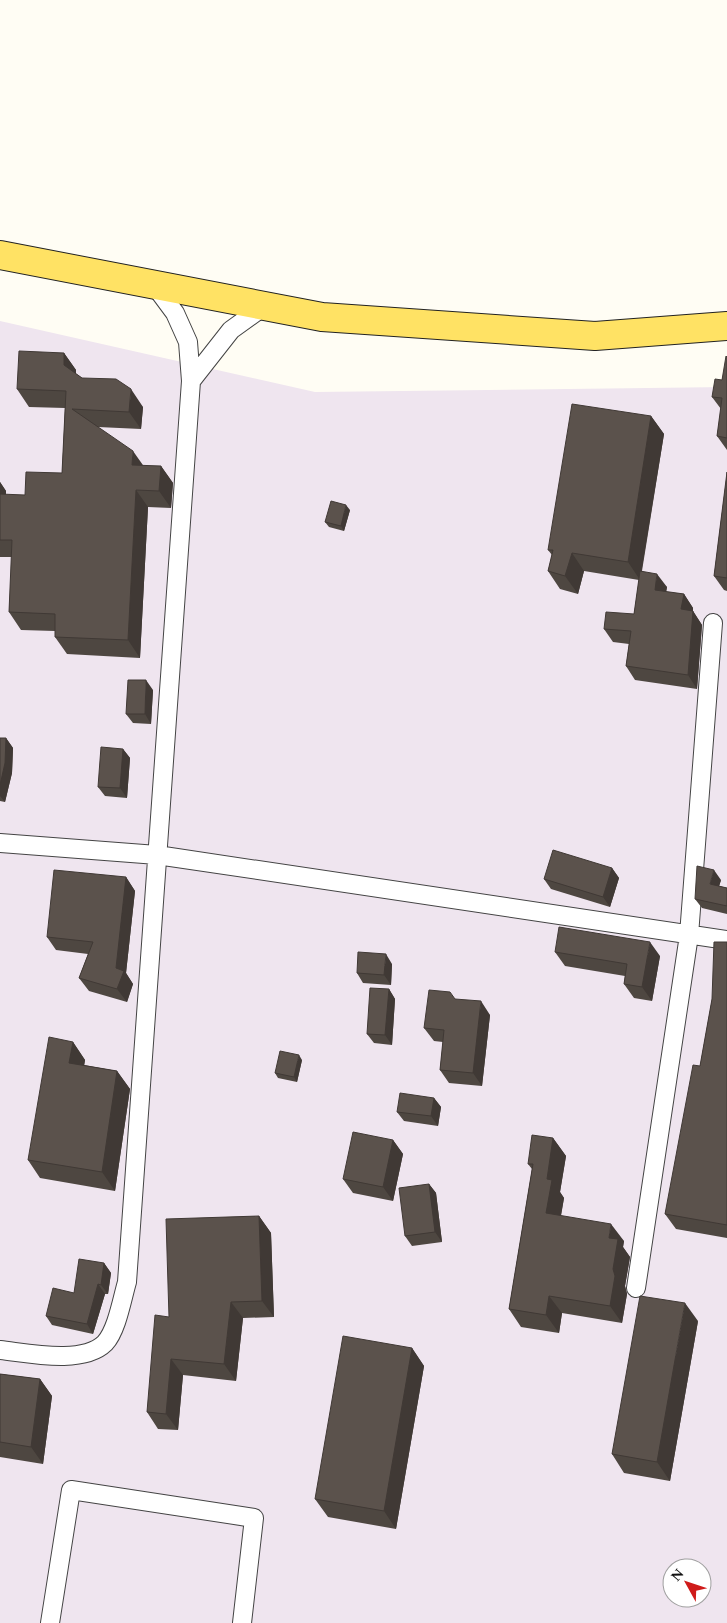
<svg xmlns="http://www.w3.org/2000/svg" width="727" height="1623" viewBox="0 0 727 1623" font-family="Spectral,serif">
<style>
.industrial{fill:#efe5ef;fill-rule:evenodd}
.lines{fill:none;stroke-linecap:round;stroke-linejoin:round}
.street-casing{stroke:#444;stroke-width:20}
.primary-casing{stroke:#222;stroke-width:30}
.street{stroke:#fff;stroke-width:18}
.primary{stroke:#ffe264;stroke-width:28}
.wall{fill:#4e4741}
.shaded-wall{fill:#403935}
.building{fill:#5b524c;stroke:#403935}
</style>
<rect width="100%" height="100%" fill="#fffdf4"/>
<!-- industrial -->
<path class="industrial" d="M0,321l315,71 412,-5v1236h-727zM672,1568h30v30h-30z"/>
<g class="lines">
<!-- street casing -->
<g class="street-casing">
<path id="street" d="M155,286l20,27 13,29 3,39 40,-51 32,-23
M0,843l157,12 570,85
M636,1288l53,-353 24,-312
M0,1350c28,3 83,15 105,-7 12,-13 17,-44 22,-61l64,-901
M50,1623l21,-133 183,28 -12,105"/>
</g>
<!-- primary casing -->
<g class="primary-casing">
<path id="primary" d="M0,255l322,62 273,19 132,-10"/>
</g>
<!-- street -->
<use href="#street" class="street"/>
<!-- primary -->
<use href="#primary" class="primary"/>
</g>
<!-- wall -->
<path class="wall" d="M64,353l12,17v4l6,4 61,29 -2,22 -43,-2 45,39h18l12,17 -2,25 -23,-1 -8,151 -73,-4 -12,-17v-6l-34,-1 -12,-18 3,-55h-12v-75l6,9v4h19l37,-22 3,-65 -36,-1 -12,-18z
M727,357v93l-10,-14 4,-27 -9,-12 10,-17z
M651,416l13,18 -22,137 25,16 -1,5 18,2 9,14v3l9,14 -5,64 -62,-9 -9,-14 3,-22 -16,-2 -9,-13 30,-15 5,-34 -55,-9 -6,23 -18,-5 -12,-18 4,-16 -4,-5z
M727,472v119l-3,-1 -10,-14z
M350,510l-6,21 -15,-4 -4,-5z
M153,690l-2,34 -18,-1 -7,-9z
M0,738h6l7,10 -1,25 -7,29 -5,-1z
M123,749l7,9 -3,40 -22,-2 -7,-9z
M612,868l7,10 -9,29 -59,-18 -7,-10z
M126,877l9,14 -9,82 7,11 -6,18 -38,-11 -10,-13 9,-24 -32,-4 -9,-13z
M721,880l-2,6 8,2v26l-25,-6 -7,-9z
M727,942v296l-51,-9 -11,-15 35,-148 12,-67z
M555,952l105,4 -8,45 -18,-3 -10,-14 1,-8 -60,-10z
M392,964l-1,21 -28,-2 -6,-10z
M389,989l6,10 -3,46 -18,-2 -7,-9z
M455,999l35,16 -8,71 -33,-3 -9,-13 3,-28 -9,-1 -10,-13z
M73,1042l12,18 -1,5 33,6 13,18 -15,102 -75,-13 -12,-18z
M302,1060l-5,22 -19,-4 -3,-5z
M434,1098l7,9 -3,19 -34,-5 -7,-9z
M553,1138l13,18 -6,36 4,6 -3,18 63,25 -1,6 7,10 -5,29 2,8 -5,29 -60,-10 -3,20 -38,-6 -12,-18 23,-140 -4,-5z
M393,1140l10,14 -10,47 -40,-8 -10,-14z
M429,1184l7,9 6,49 -30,4 -7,-10z
M259,1216l12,17 3,84 -31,1 -7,63 -53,-6 -5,55 -20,-1 -11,-17 22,-95z
M104,1263l7,10 -3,21h-3l-12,40 -41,-9 -6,-9 28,-23z
M698,1321l-28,160 -46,-8 -12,-19z
M412,1348l12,18 -28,163 -68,-12 -13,-18z
M0,1374l40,5 12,17 -9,68 -43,-7z"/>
<!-- shaded-wall -->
<path class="shaded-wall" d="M64,353l12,17v13l-12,-18z
M131,389l12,18 -2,22 -12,-17z
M651,416l13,18 -24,146 -12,-18z
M133,451l12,17 -13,-3z
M161,466l12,17 -2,25 -12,-17z
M0,482l6,9v20l-6,-8z
M136,490l12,17 -8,151 -12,-18z
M346,505l4,5 -6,21 -3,-5z
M572,553l12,18 -6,23 -13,-18z
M657,574l10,13 -3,17 -9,-14z
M684,594l9,14v3l9,14 -5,64 -9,-14 -7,-66z
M146,680l7,10 -2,34 -6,-10z
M6,738l7,10 -1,25 -7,29 -5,-6v-11z
M123,749l7,9 -3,40 -7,-10z
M612,868l7,10 -9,29 -7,-10z
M714,870l7,10 -4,13 -7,-9z
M126,877l9,14 -9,82 7,11 -6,18 -10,-13 -1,-21z
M650,942l10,14 -8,45 -10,-14z
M386,954l6,10 -1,21 -7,-10z
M389,989l6,10 -3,46 -7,-10z
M481,1001l9,14 -8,71 -9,-13z
M73,1042l12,18 -3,21 -13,-18z
M299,1055l3,5 -5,22 -3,-5z
M117,1071l13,18 -15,102 -13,-19z
M434,1098l7,9 -3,19 -7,-10z
M553,1138l13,18 -6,36 4,6 -6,33 -12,-18 1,-34z
M393,1140l10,14 -10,47 -10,-14z
M429,1184l7,9 6,49 -7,-10z
M259,1216l12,17 3,84 -12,-16z
M611,1224l13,17 -1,6 7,10 -5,29 2,8 -5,29 -12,-17 -1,-68z
M104,1263l7,10 -3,21 -7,-9z
M98,1284l7,10 -12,40 -6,-10z
M549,1296l13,17 -3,20 -13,-18z
M231,1302l12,16 -7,63 -12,-17z
M685,1303l13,18 -28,160 -13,-19z
M412,1348l12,18 -28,163 -12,-18z
M171,1359l12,16 -5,55 -12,-16z
M40,1379l12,17 -9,68 -12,-17z"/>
<!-- building -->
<path class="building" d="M19,351l45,2v12l18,13 34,1 15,10 -2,23 -57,-3 61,42 -1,14 29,1 -2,25 -23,-1 -8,150 -73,-3v-23l-46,-2 3,-72h-12v-46l25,1 1,-23 36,1 4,-82 -49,-2z
M726,356l1,1v81l-10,-2 5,-38 -10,-1 3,-18 7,1z
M572,404l79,12 -23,146 -56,-9 -7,23 -17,-5 5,-21h-5z
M727,472v106l-13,-2z
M331,501l15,4 -5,21 -16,-4z
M640,571l17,3 -2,16 29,4 -3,15 12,2 -5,64 -62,-9 5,-35 -27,-2 2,-17 28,2z
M128,680h18l-1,34h-19z
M0,738h6l-1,25 -5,22z
M101,747l22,2 -3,39 -22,-1z
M553,850l59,18 -9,29 -59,-18z
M697,866l17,4 -4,14 17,4v18l-32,-7z
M54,870l72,7 -10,91 8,3 -7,18 -38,-11 14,-36 -46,-5z
M559,927l91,15 -8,45 -18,-3 3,-20 -72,-12z
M714,942h13v283l-62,-11 28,-149 7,1 12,-67z
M358,952l28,2 -2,21 -27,-2z
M370,988l19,1 -4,46 -18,-1z
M429,990l21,2 5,7 26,2 -8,72 -33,-3 4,-40 -20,-2z
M49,1037l24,5 -4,21 48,8 -15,101 -74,-12z
M280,1051l19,4 -5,22 -19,-4z
M400,1093l34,5 -3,18 -34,-4z
M353,1132l40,8 -10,47 -40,-8z
M532,1135l21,3 -6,41 5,1 -6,33 65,11 -2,14 9,1 -5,30 2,7 -5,30 -61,-10 -3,19 -37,-6 24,-145h-5z
M429,1184l6,48 -30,4 -6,-48z
M259,1216l3,85 -31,1 -7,62 -53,-5 -5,55 -19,-2 8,-97 14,2 -3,-98z
M79,1259l25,4 -3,22 -3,-1 -11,40 -41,-8 7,-28 21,5z
M640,1296l45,7 -28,159 -45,-8z
M343,1336l69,12 -28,163 -69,-12z
M0,1374l40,5 -9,68 -31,-5z"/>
<!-- north arrow -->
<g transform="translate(687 1583) rotate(310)"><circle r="24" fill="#ffffff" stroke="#a0a0a0"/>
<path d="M0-4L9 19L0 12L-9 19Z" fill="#cf1b1a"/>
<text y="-8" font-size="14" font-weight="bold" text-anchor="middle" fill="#111111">N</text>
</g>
</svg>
